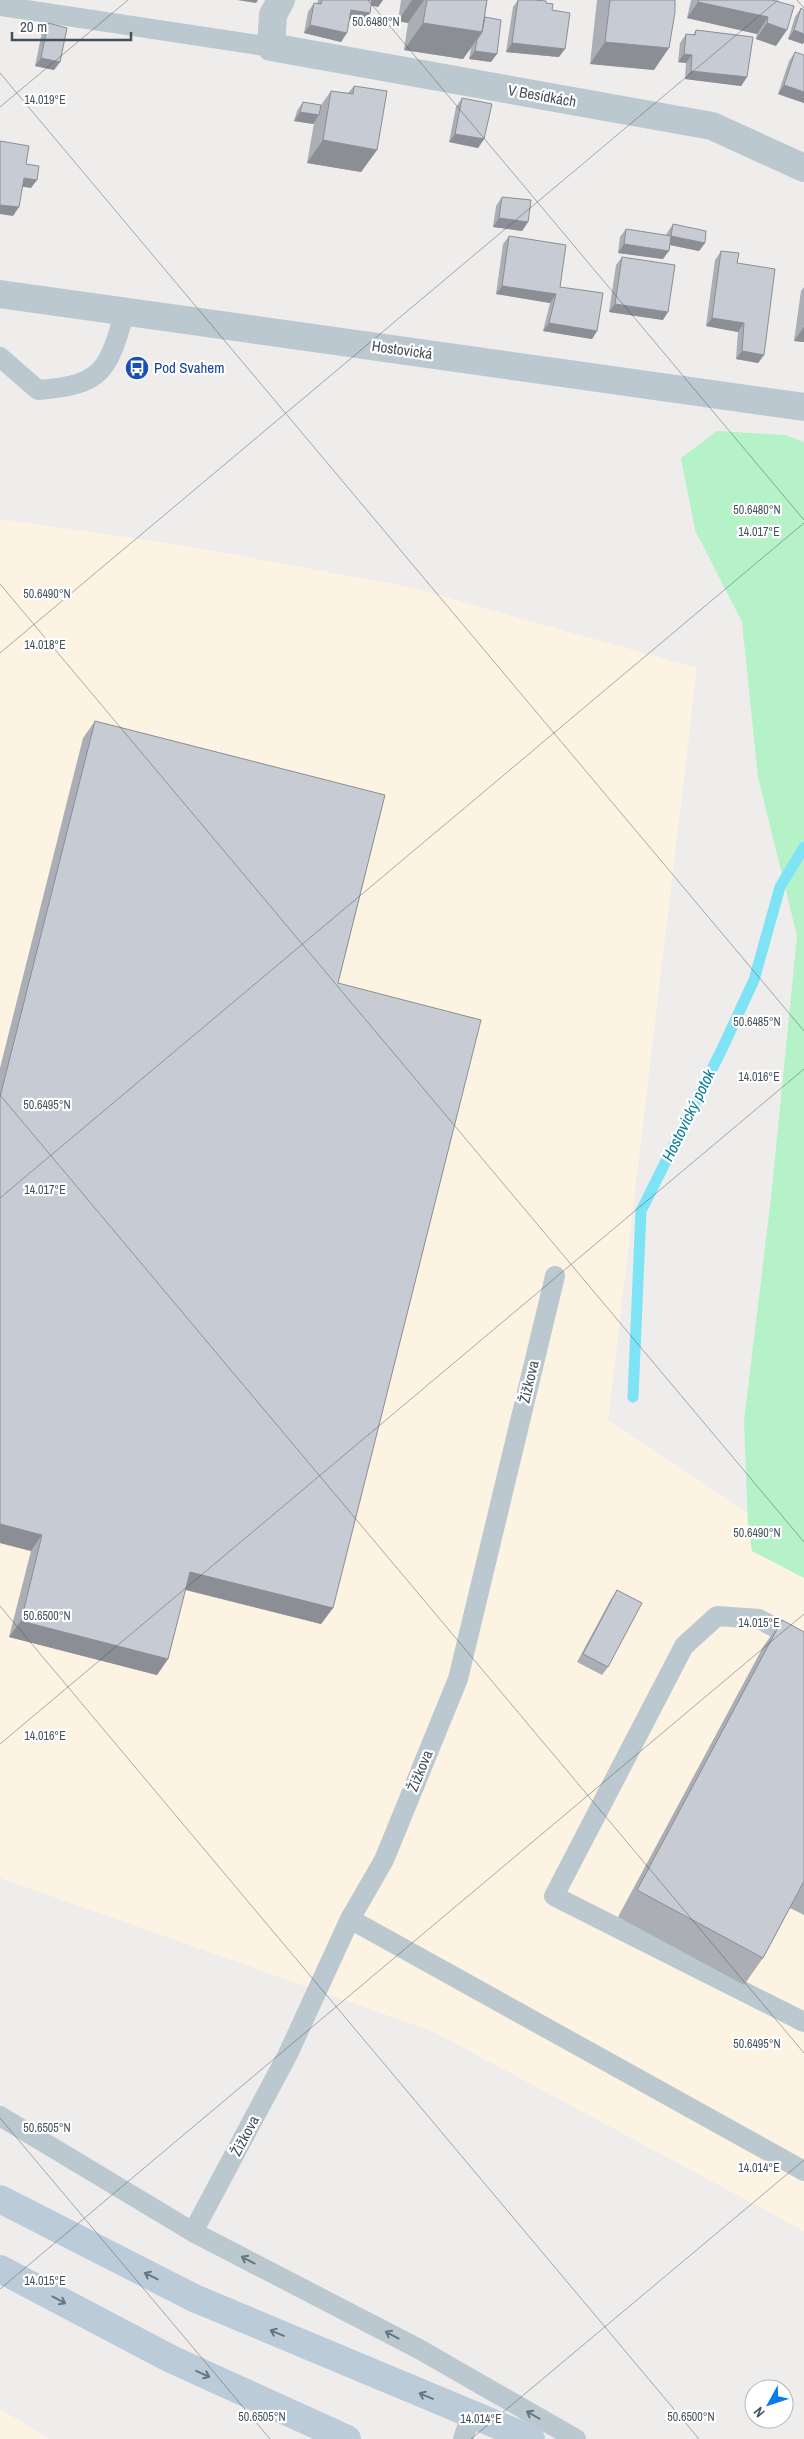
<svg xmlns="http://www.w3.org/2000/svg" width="804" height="2439" viewBox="0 0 804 2439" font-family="'Archivo Narrow',sans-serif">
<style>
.commercial{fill:#fdf3e2}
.green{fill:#b5f2c8}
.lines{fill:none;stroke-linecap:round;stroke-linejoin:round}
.stream{stroke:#7ee3f4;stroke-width:11}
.service{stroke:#bbc8d0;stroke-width:20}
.minor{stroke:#bbc8d0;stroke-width:28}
.tertiary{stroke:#bbc8d0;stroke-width:28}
.secondary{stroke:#bccbd8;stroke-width:28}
.wall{fill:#abafb5}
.shaded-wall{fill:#8b8e94}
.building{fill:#c7cbd3;stroke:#8b8e94}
.oneway{stroke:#67757e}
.oneway2{stroke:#677680}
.ticks{fill:none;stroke:#43515b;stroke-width:1;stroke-opacity:0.45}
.labels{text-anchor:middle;stroke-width:4.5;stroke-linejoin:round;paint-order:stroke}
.street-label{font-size:15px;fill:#43515b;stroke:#fff}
.transit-label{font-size:15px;fill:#164399;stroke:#fff;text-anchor:start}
.water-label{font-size:16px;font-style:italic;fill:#037e91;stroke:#fff}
.ticks-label{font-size:12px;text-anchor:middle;fill:#43515b;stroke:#fff;stroke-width:4.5;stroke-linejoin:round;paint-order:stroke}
</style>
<rect width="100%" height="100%" fill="#efecec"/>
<!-- commercial -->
<path class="commercial" d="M0,519l175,25 235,43 287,81 -89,752 196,130v681l-370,-199 -434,-154z
M0,2409l50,30h-50z"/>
<!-- green -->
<path class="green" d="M717,431l68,4 19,7v1136l-52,-27 -4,-24 -4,-106 27,-223 26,-262 -39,-159 -16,-155 -47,-92 -14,-72z"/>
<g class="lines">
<!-- stream -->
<path class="stream" d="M633,1397l8,-186 81,-162 32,-69 26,-93 24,-40"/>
<!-- service -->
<path class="service" d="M0,6l271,41
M0,357l38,33c65,-5 70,-19 87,-79
M804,1643l-45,-24 -42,-3 -33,30 -130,250 250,126
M350,1919l454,252
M0,2116l193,116 226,117 157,90
M193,2232l95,-178 62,-135 34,-59 74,-181 97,-403
M463,2439l8,-24"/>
<!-- minor -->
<path class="minor" d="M281,0l-8,15 -2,32 441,79 92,42"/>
<!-- tertiary -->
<path class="tertiary" d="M0,294l804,113"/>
<!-- secondary -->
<path class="secondary" d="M0,2199l194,99 337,141
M0,2269l171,90 176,80"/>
</g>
<!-- wall -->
<path class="wall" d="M318,0h65l-5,7 -7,-2 -1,8 -6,8 -14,-2 -9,23 -37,-9 4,-21 6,-9 3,1z
M401,0h86l-2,17 6,45 -22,-3 2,-11 -8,11 -59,-9 4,-27 -10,-2z
M518,0h16l12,3 6,7 7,47 -53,-5 7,-45z
M597,0h78l-21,70 -64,-6z
M691,0h81l4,46 -20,-7 1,-5 -70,-16z
M801,8l2,36 -15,-5 7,-22z
M48,23l12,39 -6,8 -19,-4 7,-34z
M696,30l51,47 -6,9 -56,-7 1,-16 -8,-1 2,-19 6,-9 7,1z
M795,52l9,51 -26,-9 11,-33z
M354,86l23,64 -16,22 -54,-9 7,-40 -1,1 -19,-3 3,-10 6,-9 18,3 10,-14 17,2z
M462,98l22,41 -6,9 -29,-6 7,-35z
M502,197l26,25 -6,9 -29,-4 3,-21z
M673,224l32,19 -6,8 -29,-6 -7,14 -45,-6 2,-16 6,-8 40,6 1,-2z
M509,236l51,51 37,44 -5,8 -49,-8 7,-28 -54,-9 7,-50z
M721,251l43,104 -6,8 -22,-4 2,-27 -32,-6 9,-66z
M622,257l41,63 -54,-8 7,-47z
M804,287v55l-10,-1 7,-50z
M95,721l243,262 -5,625 -12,16 -136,-34 -17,69 -11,16 -148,-38 22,-86 -31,-8v-475l83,-330z
M617,1590l-9,77 -6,8 -25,-13 34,-63z
M782,1620l22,12v283l-14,-7 -27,50 -19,27 -126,-68 145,-270z"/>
<!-- shaded-wall -->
<path class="shaded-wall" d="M237,0h21l-2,3z
M369,0h14l-5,7 -12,-3z
M412,0h12l-16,23 -10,-2z
M698,2l70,15 -11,17 -70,-16z
M351,10l19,3 -6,8 -19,-3z
M423,23l59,9 -19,27 -59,-9z
M767,23l20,7 -11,16 -20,-7z
M310,25l37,8 -6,9 -37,-9z
M794,30l10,4v8l-1,2 -15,-5z
M605,42l64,6 -15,22 -64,-6z
M512,43l53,6 -6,8 -53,-5z
M475,51l22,3 -6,8 -22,-3z
M684,54l8,1 -6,8 -8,-1z
M41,58l19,4 -6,8 -19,-4z
M691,71l56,6 -6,9 -56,-7z
M784,85l20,7v11l-26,-9z
M300,112l19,3 -6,9 -19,-3z
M455,134l29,5 -6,9 -29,-6z
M323,140l54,10 -16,22 -54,-9z
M24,178l13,2 -6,8 -13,-2z
M0,205l19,2 -6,9 -13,-2z
M499,218l29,4 -6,9 -29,-4z
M671,236l34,7 -6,8 -34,-7z
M624,244l45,7 -6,8 -45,-6z
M502,286l54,8 -6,9 -54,-9z
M615,304l53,8 -5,8 -54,-8z
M712,318l32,5 -6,9 -32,-6z
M549,323l48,8 -5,8 -49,-8z
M804,327v15l-10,-1z
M742,351l22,4 -6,8 -22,-4z
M0,1524l42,11 -11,16 -31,-8z
M190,1572l143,36 -12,16 -142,-36z
M21,1621l147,38 -11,16 -148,-38z"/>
<!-- building -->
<path class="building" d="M322,0h50l-2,13 -19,-3 -4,23 -37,-8 4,-22 7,1z
M427,0h60l-5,32 -59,-9z
M518,0h16l12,1v2l7,1 -1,6 18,3 -5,36 -53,-6z
M610,0h65v12l-6,36 -64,-6z
M699,0h73l22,6 -7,24 -20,-7 1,-6 -70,-15z
M801,8l3,2v24l-10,-4z
M485,17l16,3 -4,34 -22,-3 2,-11 5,-8z
M48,23l19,5 -7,34 -19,-4z
M696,30l57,7 -6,40 -56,-6 1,-16 -8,-1 2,-20 9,1z
M795,52l9,3v37l-20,-7z
M354,86l33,5 -10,59 -54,-10 8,-49 22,3z
M462,98l30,6 -8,35 -29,-5z
M303,102l18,3 -2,10 -19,-3z
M0,141l29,5 -3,18 13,2 -2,14 -13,-2 -5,29 -19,-2z
M502,197l29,3 -3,22 -29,-4z
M673,224l33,7 -1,12 -34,-7z
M626,229l45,7 -2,15 -45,-7z
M509,236l57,9 -6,42 43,6 -6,38 -48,-8 7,-29 -54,-8z
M721,251l18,2 -2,10 38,6 -11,86 -22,-4 2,-28 -32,-5z
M622,257l53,8 -7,47 -53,-8z
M95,721l290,74 -47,188 143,37 -148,588 -143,-36 -22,87 -147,-38 21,-86 -42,-11v-427z
M617,1590l25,13 -34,64 -25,-13z
M782,1620l22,12v249l-41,77 -126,-68z"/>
<!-- one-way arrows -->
<defs><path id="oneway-shaft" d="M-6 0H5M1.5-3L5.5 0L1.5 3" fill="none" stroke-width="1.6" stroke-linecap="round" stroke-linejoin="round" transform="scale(1.25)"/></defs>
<g class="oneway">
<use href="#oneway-shaft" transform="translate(248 2260) rotate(-152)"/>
<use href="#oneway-shaft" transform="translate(392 2335) rotate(-152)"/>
<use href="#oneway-shaft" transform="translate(533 2415) rotate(-150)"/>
</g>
<g class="oneway2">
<use href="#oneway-shaft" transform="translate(151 2276) rotate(-153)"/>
<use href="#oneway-shaft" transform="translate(59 2300) rotate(28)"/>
<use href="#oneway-shaft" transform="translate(277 2333) rotate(-157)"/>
<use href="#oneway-shaft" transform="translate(203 2374) rotate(24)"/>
<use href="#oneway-shaft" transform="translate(426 2396) rotate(-157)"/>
</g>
<!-- ticks -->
<path class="ticks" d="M368,0l436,520M797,0l7,8M0,73l804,958M0,107l128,-107M0,584l804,958M0,653l778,-653M0,1095l804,958M0,1198l804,-675M0,1606l699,833M0,1744l804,-675M0,2118l270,321M0,2289l804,-675M471,2439l333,-279"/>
<!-- icons -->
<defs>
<g id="bus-disc" transform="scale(1.25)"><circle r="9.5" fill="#1a4fb4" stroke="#fff"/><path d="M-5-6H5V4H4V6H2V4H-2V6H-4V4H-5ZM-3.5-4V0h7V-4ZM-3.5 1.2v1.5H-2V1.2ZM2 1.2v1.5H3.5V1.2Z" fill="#fff"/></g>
</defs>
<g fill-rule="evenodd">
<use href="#bus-disc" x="137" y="368"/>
</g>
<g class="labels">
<!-- street labels -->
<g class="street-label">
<text transform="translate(542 96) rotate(10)" y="5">V Besídkách</text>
<text transform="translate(402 350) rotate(8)" y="5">Hostovická</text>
<text transform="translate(529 1382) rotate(-77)" y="5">Žižkova</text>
<text transform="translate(420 1771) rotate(-68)" y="5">Žižkova</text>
<text transform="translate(245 2136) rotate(-62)" y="5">Žižkova</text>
</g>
<!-- transit labels -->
<g class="transit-label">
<text x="154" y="373">Pod Svahem</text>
</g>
<!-- water labels -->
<g class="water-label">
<text transform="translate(688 1115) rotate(-64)" y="6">Hostovický potok</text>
</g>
</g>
<g class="ticks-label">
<text x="376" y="26">50.6480°N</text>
<text x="45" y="104">14.019°E</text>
<text x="757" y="514">50.6480°N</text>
<text x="759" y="536">14.017°E</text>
<text x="47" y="598">50.6490°N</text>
<text x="45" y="649">14.018°E</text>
<text x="757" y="1026">50.6485°N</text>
<text x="759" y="1081">14.016°E</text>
<text x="47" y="1109">50.6495°N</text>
<text x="45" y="1194">14.017°E</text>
<text x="757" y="1537">50.6490°N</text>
<text x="47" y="1620">50.6500°N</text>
<text x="759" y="1627">14.015°E</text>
<text x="45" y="1740">14.016°E</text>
<text x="757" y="2048">50.6495°N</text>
<text x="47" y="2132">50.6505°N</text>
<text x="759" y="2172">14.014°E</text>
<text x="45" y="2285">14.015°E</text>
<text x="262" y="2421">50.6505°N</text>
<text x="691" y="2421">50.6500°N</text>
<text x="481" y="2423">14.014°E</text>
</g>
<!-- north arrow -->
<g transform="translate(769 2404) rotate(230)"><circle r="24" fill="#ffffff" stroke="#b4b9bd"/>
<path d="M0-4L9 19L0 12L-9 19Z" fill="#087ced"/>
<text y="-8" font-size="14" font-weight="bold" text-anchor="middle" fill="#43515b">N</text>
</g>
<!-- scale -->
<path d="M12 32v8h119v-8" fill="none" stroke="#43515b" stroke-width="2.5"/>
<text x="20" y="32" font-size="15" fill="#43515b" stroke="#ffffff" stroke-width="4" paint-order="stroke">20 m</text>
</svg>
